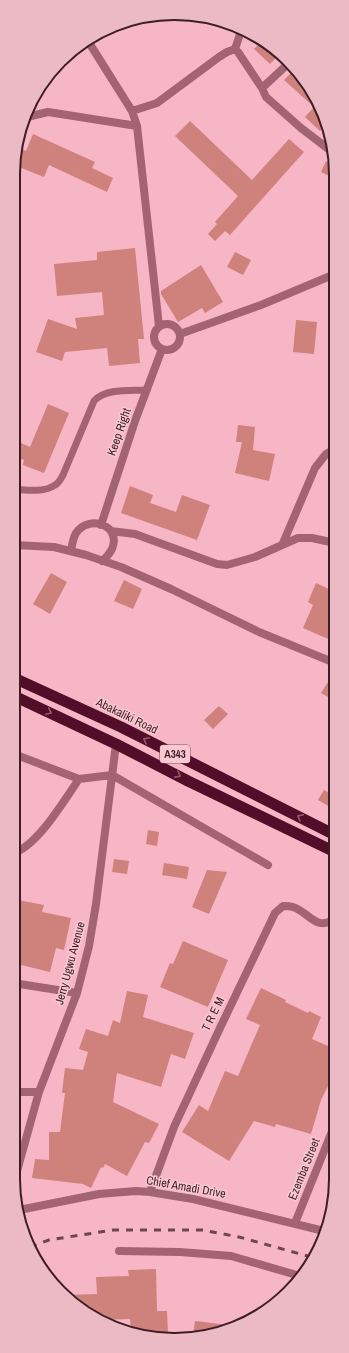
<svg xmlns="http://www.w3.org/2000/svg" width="349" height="1353" viewBox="0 0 349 1353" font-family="'Archivo Narrow',sans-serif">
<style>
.building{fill:#cf817c}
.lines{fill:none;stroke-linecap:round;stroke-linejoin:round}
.service{stroke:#a26473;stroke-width:7}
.minor{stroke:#a26473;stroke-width:8}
.trunk{stroke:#520e28;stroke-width:11}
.rail{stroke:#6e4650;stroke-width:3;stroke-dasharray:7 7;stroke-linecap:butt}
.oneway{stroke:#95586c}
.labels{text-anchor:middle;stroke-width:3;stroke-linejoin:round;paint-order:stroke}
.shield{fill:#fac8d3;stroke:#76515a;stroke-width:1}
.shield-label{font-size:11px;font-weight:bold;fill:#3d1e26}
.street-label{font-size:12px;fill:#3d1e26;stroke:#fac8d3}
.rim{fill:none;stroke:#3d1e26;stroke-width:2}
</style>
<rect width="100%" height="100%" fill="#f7b6c5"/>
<!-- building -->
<path class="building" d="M262,41l18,13 -10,10 -16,-15z
M295,69l24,34 7,22 -6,6 -15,-14 9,-10 -30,-27z
M190,121l62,59 37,-41 15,13 -74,83 -5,-4 -10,10 -7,-7 9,-10 -2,-2 23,-26 -63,-60z
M33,134l62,28 -3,6 21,10 -6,14 -58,-27 -5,12 -30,-12v-12l2,-6 10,4z
M326,161l9,5v13l-14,-7z
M135,248l9,91h-6l2,24 -31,3 -2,-18 -42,4 -3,9 -26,-9 12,-33 29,10 -2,-11 29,-3 -2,-23 -45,4 -3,-32 43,-4v-8z
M235,252l16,8 -8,15 -16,-8z
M201,265l22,37 -18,11 -3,-5 -24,14 -17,-28v-3z
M296,320l21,2 -3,32 -21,-2z
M48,404l21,9 -25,60 -21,-8 1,-5 -10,-4v-16l16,7z
M238,425l17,2 -2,23 22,4 -6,27 -34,-8 7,-31h-6z
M130,486l23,9 -3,8 26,9 6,-17 28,10 -13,35 -76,-27z
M51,573l16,9 -17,32 -17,-10z
M124,580l18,9 -9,20 -19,-8z
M316,583l19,9v50l-32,-14 10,-23 -5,-3z
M335,671v30l-14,-8z
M219,706l9,8 -15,15 -9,-9z
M324,790l11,6v3l-5,8 -12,-7z
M148,830l11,2 -2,14 -11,-2z
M114,859l15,2 -2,13 -15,-2z
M164,863l25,4 -2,12 -25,-4z
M207,870l20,2 -18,42 -17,-7z
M18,900l26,5 -2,7 29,6 -7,32 -8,-2 -6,24 -37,-9v-46h2z
M183,941l45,19 -20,47 -48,-20 10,-24 3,1z
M261,988l25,12 -1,2 23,11 1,-2 12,6 -9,22 23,10v23l-14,28 -10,34 -35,-10 -1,3 -21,-6 -25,40 -47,-29 17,-27 9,6 17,-40 13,5 22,-51 -14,-6z
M127,991l21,4 -5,22 51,16 -9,26 -14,-5 -10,33 -44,-14 -4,29 46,22 -10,19 -4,-1 -18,34 -22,-12 -2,4 -2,-1 -10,21 -8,-4 -51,-6 3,-19 14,1v-28h11l5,-39h-3l3,-25 18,2 5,-18 -9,-3 7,-20 22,7 5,-16 7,3z
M156,1269l1,42h10l1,22 -25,1 -12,-3 -1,-12 -31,1 -33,-25 31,-1 -1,-17 33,-1 -1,-6z
M195,1321l42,5 -11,6 -33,4z"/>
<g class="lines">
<!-- service -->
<path class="service" d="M14,489c13,1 30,4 41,-4 4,-2 6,-7 8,-10l31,-74c12,-13 36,-10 53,-11"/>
<!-- minor -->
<path class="minor" d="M88,41l44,70 5,15 22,200
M235,49l3,3 24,36 4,9 35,31 34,26
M235,49l7,-21
M262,88l28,-26
M132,111l25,-8 62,-46 8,-5 8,-3
M27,117l21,-5 89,14
M154 337a13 13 0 1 1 26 0a13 13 0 1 1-26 0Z
M180,334l81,-29 74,-31
M101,525l34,-104 27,-72
M111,531l24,3 82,30 10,1 28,-8 43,-19h14l23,5
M283,543l32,-75 11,-14 9,-5
M14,545l40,2 32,8 35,12 50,22 88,43 76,31
M71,551c1,-6 2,-13 5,-18 13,-19 46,-8 36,16 -3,6 -5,8 -10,12
M14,754l65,25 33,-4 156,90
M13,853c24,-6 52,-54 66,-74
M13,983l64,10
M13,1092h26
M14,1182l25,-90 38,-99 12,-47 7,-42 20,-160
M150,1192l24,-65 46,-99 55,-115 8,-7c3,0 7,0 10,1 16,5 24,26 42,11
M19,1210l80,-16 37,-3 14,1 43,7 131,32
M295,1223l40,-99
M119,1251l61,1 51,4 69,20"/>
<!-- trunk -->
<path class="trunk" d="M14,678l107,49 214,108
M14,696l102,48 72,37 147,71"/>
<!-- rail -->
<path class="rail" d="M30,1247l19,-7 64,-10h89l37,7 76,21"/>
</g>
<!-- one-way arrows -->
<defs><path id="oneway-chevron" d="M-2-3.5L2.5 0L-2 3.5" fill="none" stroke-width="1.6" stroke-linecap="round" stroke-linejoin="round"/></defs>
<g class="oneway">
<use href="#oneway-chevron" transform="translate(49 712) rotate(25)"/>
<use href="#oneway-chevron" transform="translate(146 740) rotate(-153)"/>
<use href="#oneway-chevron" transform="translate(178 775) rotate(28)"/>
<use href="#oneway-chevron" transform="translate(300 817) rotate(-153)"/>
</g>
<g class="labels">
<!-- shield labels -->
<rect class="shield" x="160" y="745" width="30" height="18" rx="3"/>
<g class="shield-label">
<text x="175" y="758">A343</text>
</g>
<!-- street labels -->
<g class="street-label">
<text transform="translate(119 432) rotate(-71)" y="4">Keep Right</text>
<text transform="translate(127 716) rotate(26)" y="4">Abakaliki Road</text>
<text transform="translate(70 963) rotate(-75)" y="4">Jerry Ugwu Avenue</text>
<text transform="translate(213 1014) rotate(-64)" y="4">T R E M</text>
<text transform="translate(304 1169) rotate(-68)" y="4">Ezemba Street</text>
<text transform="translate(186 1187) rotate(10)" y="4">Chief Amadi Drive</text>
</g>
</g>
<!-- crop -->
<path d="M0 0H349V1353H0ZM174 20H175A154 154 0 0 1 329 174V1179A154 154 0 0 1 175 1333H174A154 154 0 0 1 20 1179V174A154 154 0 0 1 174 20Z" fill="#ebbac5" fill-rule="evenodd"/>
<path class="rim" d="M174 20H175A154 154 0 0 1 329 174V1179A154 154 0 0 1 175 1333H174A154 154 0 0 1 20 1179V174A154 154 0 0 1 174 20Z"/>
</svg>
